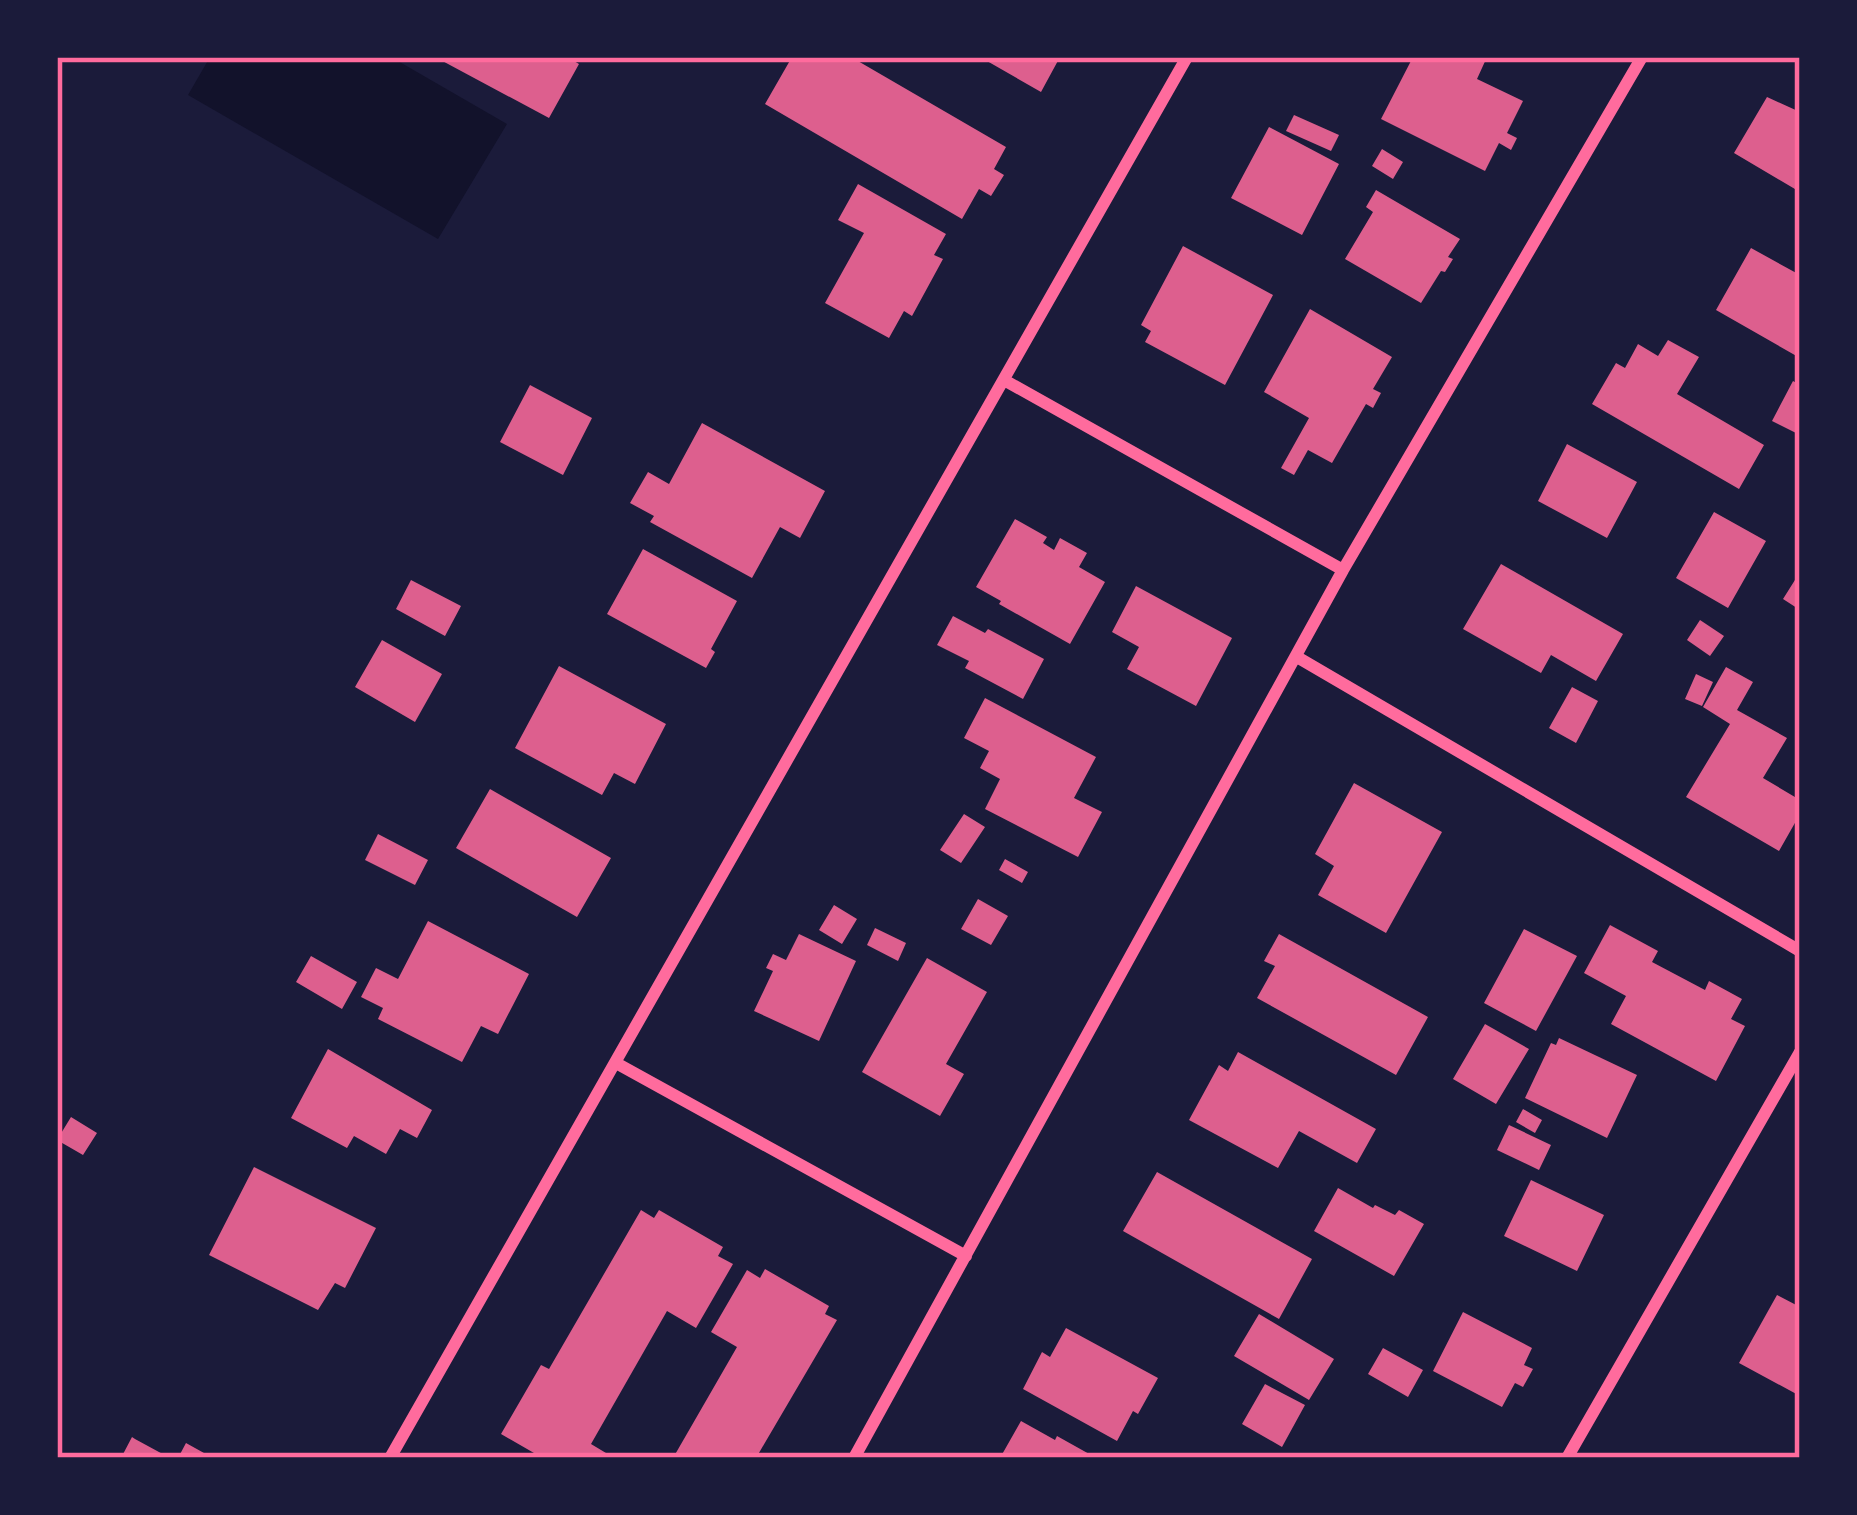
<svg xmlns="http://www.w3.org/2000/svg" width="1857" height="1515" viewBox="0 0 1857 1515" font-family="'Varela Round',sans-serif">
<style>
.water{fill:#12122b}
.building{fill:#dd5f8e}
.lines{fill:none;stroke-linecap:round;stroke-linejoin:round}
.minor{stroke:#ff6b9d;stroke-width:12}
.neatline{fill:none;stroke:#ff6b9d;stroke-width:4.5}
</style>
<rect width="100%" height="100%" fill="#1b1b3a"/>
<!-- water -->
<path class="water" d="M210,57h181l116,67 -69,115 -250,-144z"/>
<!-- building -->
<path class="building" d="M435,57h132l12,7 -30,54z
M792,57h59l155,90 -12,22 10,6 -13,21 -12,-7 -17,30 -197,-115z
M980,57h80l-19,35z
M1413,57h74l-10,22 46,22 -16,32 10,5 -6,12 -12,-7 -14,28 -104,-52z
M1767,97l33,15v80l-66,-39z
M1294,115l45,20 -8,16 -45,-20z
M1269,127l70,37 -37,71 -71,-37z
M1382,149l21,13 -10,17 -21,-13z
M858,184l88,50 -12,21 9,4 -31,57 -8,-5 -15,27 -64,-35 39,-70 -26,-13z
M1376,190l84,49 -12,18 5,2 -8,13 -4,-1 -20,32 -76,-44 28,-47 -7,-5z
M1183,246l90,49 -48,90 -80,-43 6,-11 -10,-6z
M1751,248l49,27v83l-84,-48z
M1310,309l82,48 -19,32 8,4 -8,15 -7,-4 -34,59 -24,-13 -14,25 -13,-7 28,-50 -45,-26z
M1668,340l31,17 -22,37 87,51 -25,44 -147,-85 24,-41 9,5 13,-24 20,12z
M1793,381l7,4v50l-28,-14z
M530,385l62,33 -29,57 -63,-33z
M702,423l123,68 -25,47 -20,-11 -28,51 -102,-56 4,-6 -24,-13 18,-31 21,12z
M1567,444l70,38 -30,56 -69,-37z
M1714,512l52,29 -38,67 -52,-30z
M1015,519l32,18 -4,6 11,7 6,-12 27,15 -8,14 26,15 -35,62 -71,-40 2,-3 -25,-14z
M643,549l94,52 -26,48 4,3 -9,16 -99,-54z
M1501,564l122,70 -27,47 -45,-26 -10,18 -78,-44z
M1800,572v38l-17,-11z
M411,580l50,26 -16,30 -49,-27z
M1136,586l96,52 -36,68 -69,-37 12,-22 -27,-15z
M953,616l32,17 3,-4 56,30 -21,40 -58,-31 4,-7 -32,-16z
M1700,620l24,16 -14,20 -23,-16z
M382,640l60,34 -27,48 -60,-35z
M559,666l107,58 -31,60 -21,-11 -12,22 -87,-47z
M1726,667l27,15 -16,28 50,28 -24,40 37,22v14l-21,37 -93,-54 44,-73 -27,-17z
M1696,674l17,8 -11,24 -17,-7z
M1572,687l26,14 -22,42 -27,-15z
M985,698l111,59 -22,41 28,14 -24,45 -93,-48 15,-30 -20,-11 9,-17 -25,-13z
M1354,783l88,49 -56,101 -68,-38 16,-29 -19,-12z
M490,789l121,69 -34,59 -121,-69z
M964,814l21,13 -24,36 -21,-13z
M378,834l50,26 -13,25 -50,-25z
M1005,859l23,13 -6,11 -23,-13z
M978,899l30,17 -17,29 -30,-16z
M834,905l23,14 -15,25 -23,-14z
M428,921l101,53 -31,60 -17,-8 -19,36 -84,-43 5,-11 -22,-11 15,-29 22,11z
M1610,925l48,26 -6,11 53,28 4,-9 33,18 -11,20 14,7 -29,55 -105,-57 15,-28 -42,-23z
M875,928l31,15 -8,18 -31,-16z
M1524,929l53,27 -41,75 -52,-28z
M799,934l57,27 -37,80 -65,-30 19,-40 -7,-3 7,-14 13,6z
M1279,934l149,83 -32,58 -139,-77 18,-32 -11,-5z
M311,956l46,26 -15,27 -46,-27z
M927,958l60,34 -41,72 18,10 -24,42 -78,-44z
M1485,1024l44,25 -33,55 -43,-25z
M1559,1038l78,37 -30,63 -82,-40 26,-55 5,2z
M328,1049l104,61 -15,28 -17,-9 -14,25 -32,-18 -7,12 -56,-30z
M1238,1052l138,77 -19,34 -58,-32 -21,37 -89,-48 30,-55 9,6z
M1523,1109l19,11 -7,13 -19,-11z
M71,1117l26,16 -14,22 -26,-15z
M1509,1125l42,20 -12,25 -42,-20z
M254,1167l122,61 -31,60 -10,-5 -17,27 -109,-55z
M1157,1172l155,87 -33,60 -156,-88z
M1531,1180l73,35 -27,56 -73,-35z
M1338,1188l35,20 2,-3 20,10 4,-5 25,14 -30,52 -80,-45z
M641,1210l13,8 5,-8 64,37 -5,9 15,8 -37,64 -29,-17 -76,133 15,9 -3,5h-73l4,-5 -33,-19 40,-69 8,4z
M765,1269l64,37 -4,8 12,6 -81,138h-83l64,-111 -26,-15 36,-62 13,8z
M1777,1295l23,12v89l-61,-33z
M1463,1312l69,36 -8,17 9,4 -10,18 -8,-4 -13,24 -69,-36z
M1259,1314l75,45 -25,41 -75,-44z
M1066,1328l92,50 -20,36 -5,-3 -16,30 -94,-52 19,-37 8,5z
M1383,1348l40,22 -15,27 -40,-23z
M1265,1384l40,21 -23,42 -40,-23z
M1021,1421l34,19 2,-4 34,19 -2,3h-89z
M132,1437l3,2 35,19h-49z
M186,1443l27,15h-35z"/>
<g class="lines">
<!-- minor -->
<path class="minor" d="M1004,380l339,190
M1297,657l503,294
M616,1063l350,193
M390,1458l797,-1401
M854,1458l489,-888 299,-513
M1567,1458l233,-406"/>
</g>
<!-- border -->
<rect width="1857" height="1515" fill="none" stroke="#1b1b3a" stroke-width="120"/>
<rect x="60" y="60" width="1737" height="1395" class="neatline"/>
</svg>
